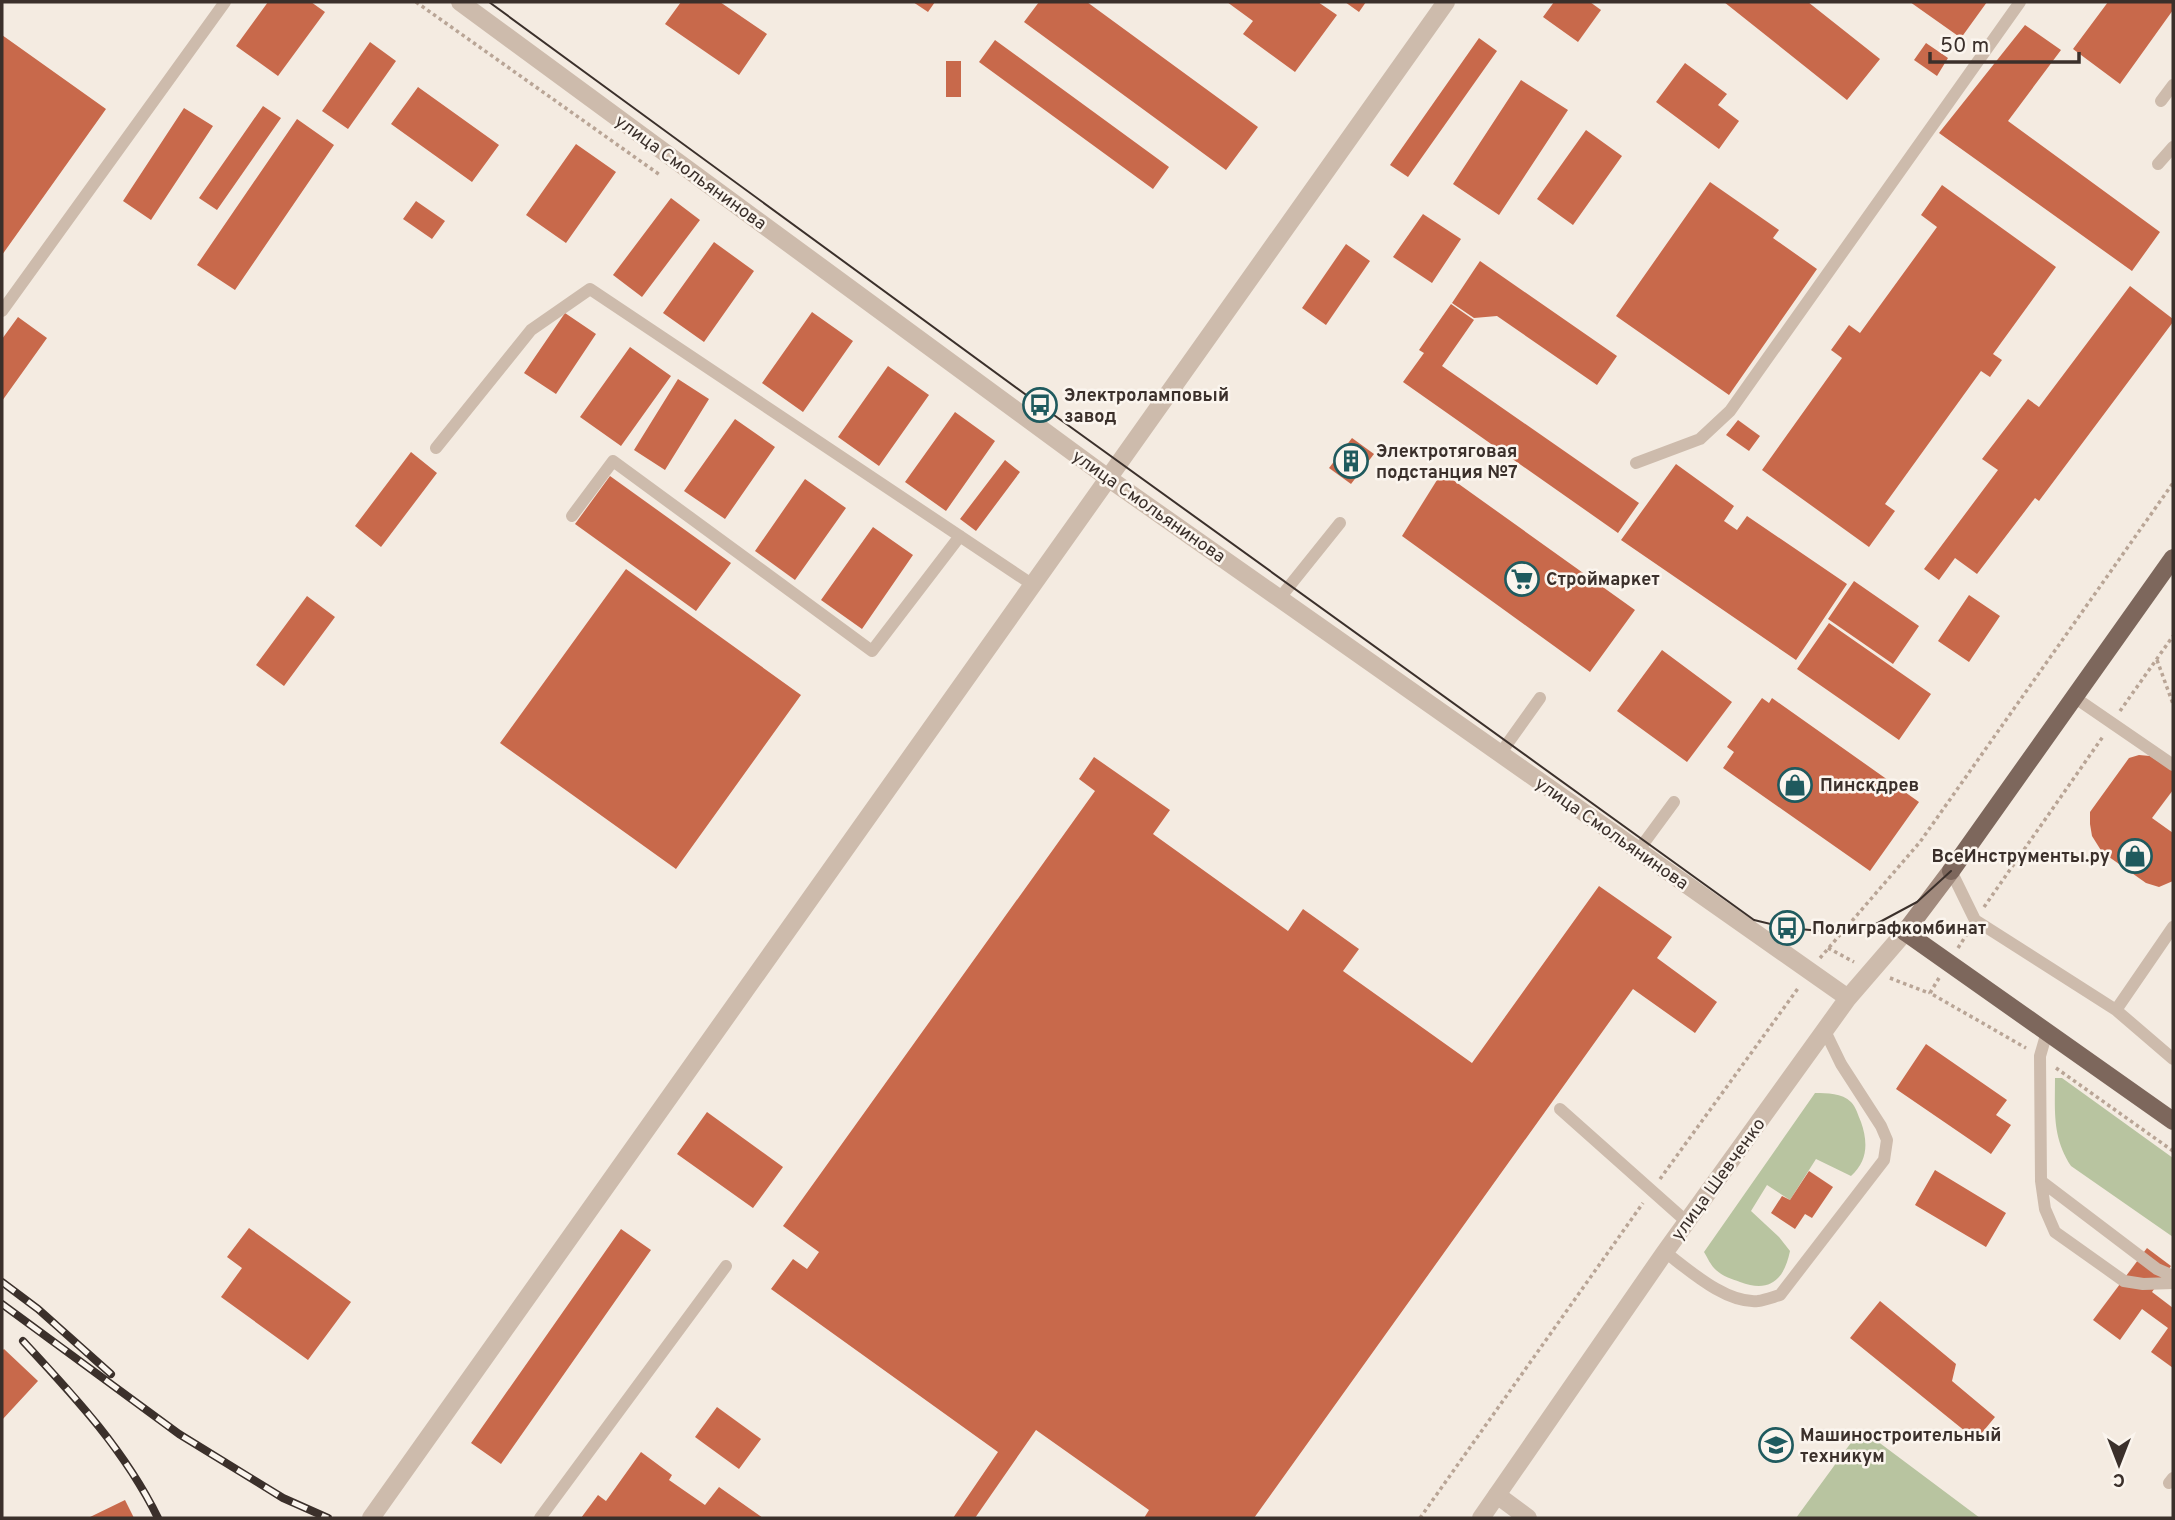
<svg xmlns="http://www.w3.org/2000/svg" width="2175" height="1520" viewBox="0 0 2175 1520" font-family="Overpass,sans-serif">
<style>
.green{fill:#b8c4a0}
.building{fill:#c8694b}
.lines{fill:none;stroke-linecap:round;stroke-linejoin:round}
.path{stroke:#b9a596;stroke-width:3.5;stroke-dasharray:3.5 3.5;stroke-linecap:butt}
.service{stroke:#cdbbac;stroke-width:12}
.minor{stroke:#cdbbac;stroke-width:18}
.tertiary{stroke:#cdbbac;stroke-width:18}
.secondary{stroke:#a18a7d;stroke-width:18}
.primary{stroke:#7d675c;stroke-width:18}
.tram{stroke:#3b302b;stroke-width:2}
.rail-casing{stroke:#3b302b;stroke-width:8}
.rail{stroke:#fbf5ee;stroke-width:5;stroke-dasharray:16;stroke-linecap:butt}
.labels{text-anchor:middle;stroke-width:5;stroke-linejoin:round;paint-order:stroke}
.street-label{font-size:18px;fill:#3b302b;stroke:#fbf5ee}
.poi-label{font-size:18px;font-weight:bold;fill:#3b302b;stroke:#fbf5ee;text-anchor:start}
</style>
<rect width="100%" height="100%" fill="#f4ebe1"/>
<!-- green -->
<path class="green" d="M2055,1078h7l111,80v79l-102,-71c-19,-29 -16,-55 -16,-88z
M1815,1093c12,0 27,0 36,9 5,5 7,13 10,20 7,20 7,39 -10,54l-35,-17 -26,41 -23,-15 -16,26 28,26 11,14c-6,29 -20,42 -50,31 -8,-3 -18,-6 -24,-12 -5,-4 -9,-13 -12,-18z
M1861,1429l119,89h-184z"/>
<!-- building -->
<path class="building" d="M268,2h43l14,10 -47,64 -42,-30z
M681,2h39l47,32 -28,41 -74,-51z
M913,2h22l-7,10z
M1039,2h48l171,125 -32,43 -202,-148z
M1227,2h91l19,13 -42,57 -52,-38 10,-13z
M1345,2h21l-7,10z
M1554,2h36l11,8 -23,32 -35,-25z
M1724,2h84l72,57 -33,41z
M1910,2h77l-26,36z
M2108,2h65v8l-53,74 -47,-35z
M2025,25l36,25 -53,71 152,111 -28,39 -193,-138z
M2,35l104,74 -104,146z
M1479,38l18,13 -89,126 -18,-12z
M995,40l174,127 -16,22 -174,-127z
M370,42l26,19 -48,68 -26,-18z
M1926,43l22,15 -11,18 -23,-16z
M946,61h15v36h-15z
M1685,63l42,31 -9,11 21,16 -20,28 -63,-47z
M1521,80l47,30 -69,105 -46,-31z
M418,87l81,58 -27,37 -81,-58z
M263,106l18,12 -64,92 -18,-12z
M184,108l29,18 -62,94 -28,-19z
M297,119l37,26 -99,145 -38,-25z
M1586,130l36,26 -49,69 -36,-26z
M576,144l40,28 -50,71 -40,-28z
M1710,182l69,48 -6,8 44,31 -88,126 -113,-79z
M1942,185l114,82 -63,87 9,6 -12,17 -9,-6 -96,133 10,7 -26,36 -107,-77 80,-112 -11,-8 18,-25 11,8 77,-106 -16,-12z
M671,198l29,22 -58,77 -29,-22z
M416,201l29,20 -13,18 -29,-20z
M1423,214l38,25 -29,44 -39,-26z
M714,242l40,29 -50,71 -41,-29z
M1346,244l24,17 -44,64 -24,-17z
M1480,261l137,95 -20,29 -100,-69 -23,2 -22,-15z
M2130,286l43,33v3l-134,179 -4,-3 -58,76 -22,-16 -16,22 -15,-11 74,-99 -16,-11 46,-60 11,8z
M1451,304l23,16 -32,46 197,137 -21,30 -215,-151 21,-29 -5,-3z
M812,312l41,29 -50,71 -41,-29z
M565,313l31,21 -40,60 -32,-21z
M18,317l29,21 -45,63v-62z
M630,347l41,29 -50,70 -41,-29z
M888,366l41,29 -50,71 -41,-29z
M678,379l31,20 -44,71 -31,-20z
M955,412l40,29 -49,70 -41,-29z
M735,419l40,28 -50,72 -41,-28z
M1738,420l22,16 -11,15 -23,-16z
M1352,438l22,16 -23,30 -22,-16z
M411,452l26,21 -56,74 -26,-21z
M1005,460l15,12 -44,59 -16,-12z
M1676,464l58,42 -10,15 13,9 10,-14 100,68 -51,76 -175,-120z
M1442,472l193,138 -45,62 -188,-136z
M610,476l121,87 -35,48 -121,-87z
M805,479l41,29 -51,72 -40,-29z
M873,527l40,28 -51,74 -41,-29z
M626,569l175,126 -125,174 -176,-126z
M1854,581l65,45 -26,38 -65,-45z
M1969,595l31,21 -31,46 -31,-21z
M307,596l28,21 -51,69 -28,-21z
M1829,623l102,71 -32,46 -102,-71z
M1662,650l70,52 -45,60 -70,-51z
M1762,698l7,5 3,-5 147,104 -49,69 -147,-103 11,-16 -7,-5z
M2139,755l11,1 23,15v19l-21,28 21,15v48l-14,6 -13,-4 -44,-31 -10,-16 -2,-12v-12l39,-54z
M1094,757l76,53 -17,24 135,97 15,-22 56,40 -16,22 129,92 127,-177 73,51 -15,21 60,44 -22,31 -62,-44 -379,529h-110l5,-8 -113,-80 -61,88h-22l45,-66 -227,-163 22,-30 14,10 12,-17 -36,-26 312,-435 -16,-12z
M1926,1044l81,56 -11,15 15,10 -20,29 -95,-65z
M707,1112l76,55 -30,41 -76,-54z
M1935,1170l71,43 -20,34 -71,-42z
M1809,1171l24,16 -21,31 -7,-4 -10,15 -24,-16 11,-17 8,4z
M249,1228l102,74 -43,58 -87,-63 21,-29 -15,-11z
M621,1229l30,21 -150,214 -30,-21z
M2147,1248l24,18 -19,26 21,16v60l-22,-16 17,-24 -26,-19 -22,31 -27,-20z
M1880,1301l76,63 -4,17 43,36 -19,23 -126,-102z
M4,1349l34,32 -36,39v-69z
M717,1407l44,32 -22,30 -44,-32z
M641,1452l31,23 -3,5 36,25 14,-18 44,31h-182l17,-23 8,6z
M125,1500l9,18h-46z"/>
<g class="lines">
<!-- path -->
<path class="path" d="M416,2l244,173
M2157,660l16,44
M2120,711l53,-75
M1984,907l120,-172
M1828,948l26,14
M1958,948l9,-14
M1820,958l100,-116 253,-359
M1890,978l39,15
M1939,978l-9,15 96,55
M2056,1068l117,83
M1660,1179l139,-192
M1420,1518l223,-315"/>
<!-- service -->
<path class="service" d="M2161,101l12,-16
M2158,164l15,-17
M2,311l223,-309
M436,448l95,-118 59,-41 443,296
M1636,463l64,-24 30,-28 290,-409
M572,516l41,-55 259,190 88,-115
M1279,599l61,-76
M2074,697l99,68
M1500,754l40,-56
M1638,851l36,-49
M1951,871l24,49 141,90 57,49
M2116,1010l57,-83
M2047,1032l-7,24 1,125 116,88 16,7
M1560,1109l127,113
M2041,1181l4,28 10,23 69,49 19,3 30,-1
M1665,1252c24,18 61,52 93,49 7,-1 15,-4 22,-6l104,-135 3,-20 -6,-14 -40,-62 -16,-33
M2169,1483l4,-5
M540,1518l186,-252"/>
<!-- minor -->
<path class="minor" d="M1497,1495l31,23"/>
<!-- tertiary -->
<path class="tertiary" d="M460,2l648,476 740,520
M371,1518l1075,-1516
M1481,1518l184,-266 183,-254 57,-66"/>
<!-- secondary -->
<path class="secondary" d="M1905,932l46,-61"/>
<!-- primary -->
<path class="primary" d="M1951,871l222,-313
M1905,932l268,189"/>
<!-- tram -->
<path class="tram" d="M489,2l551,403 714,515 33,8 35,3 54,-7 41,-22 34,-31"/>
<!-- rail casing -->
<g class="rail-casing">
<path id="rail" d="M2,1282l36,27 73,65
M2,1304l177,130 104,64 45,20
M23,1341c51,55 101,108 135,177"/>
</g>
<!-- rail -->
<use href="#rail" class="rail"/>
</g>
<!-- icons -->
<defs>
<g id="bus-ring" transform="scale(1.75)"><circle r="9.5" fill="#fbf5ee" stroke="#1f5a5e" stroke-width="1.5"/><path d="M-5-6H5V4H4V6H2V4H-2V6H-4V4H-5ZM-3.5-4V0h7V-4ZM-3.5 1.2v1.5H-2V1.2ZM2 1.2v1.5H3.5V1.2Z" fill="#1f5a5e"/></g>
<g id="building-ring" transform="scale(1.75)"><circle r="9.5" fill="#fbf5ee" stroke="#1f5a5e" stroke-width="1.5"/><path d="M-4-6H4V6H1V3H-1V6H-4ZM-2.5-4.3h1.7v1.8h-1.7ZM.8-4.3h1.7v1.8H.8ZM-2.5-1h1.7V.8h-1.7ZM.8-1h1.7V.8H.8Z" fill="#1f5a5e"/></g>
<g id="supermarket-ring" transform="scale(1.75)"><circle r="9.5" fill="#fbf5ee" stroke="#1f5a5e" stroke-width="1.5"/><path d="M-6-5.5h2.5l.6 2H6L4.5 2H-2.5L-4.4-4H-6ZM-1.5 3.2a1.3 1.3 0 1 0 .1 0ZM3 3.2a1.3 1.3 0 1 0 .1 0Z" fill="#1f5a5e"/></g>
<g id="shop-ring" transform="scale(1.75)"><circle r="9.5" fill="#fbf5ee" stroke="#1f5a5e" stroke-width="1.5"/><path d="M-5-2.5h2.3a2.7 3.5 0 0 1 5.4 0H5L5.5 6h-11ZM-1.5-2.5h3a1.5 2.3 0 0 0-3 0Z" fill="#1f5a5e"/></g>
<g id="university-ring" transform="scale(1.75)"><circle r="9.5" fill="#fbf5ee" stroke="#1f5a5e" stroke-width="1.5"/><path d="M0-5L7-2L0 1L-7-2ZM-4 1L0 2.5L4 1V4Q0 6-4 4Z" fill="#1f5a5e"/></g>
</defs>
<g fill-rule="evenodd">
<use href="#bus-ring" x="1040" y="405"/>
<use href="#building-ring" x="1351" y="461"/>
<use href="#supermarket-ring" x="1522" y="579"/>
<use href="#shop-ring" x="1795" y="785"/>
<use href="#shop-ring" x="2135" y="856"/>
<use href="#bus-ring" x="1787" y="928"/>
<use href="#university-ring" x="1776" y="1445"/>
</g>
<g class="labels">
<!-- street labels -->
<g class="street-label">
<text transform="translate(691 172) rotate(36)" y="6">улица Смольянинова</text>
<text transform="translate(1149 506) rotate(35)" y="6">улица Смольянинова</text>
<text transform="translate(1612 833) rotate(35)" y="6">улица Смольянинова</text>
<text transform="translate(1718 1179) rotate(-54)" y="6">улица Шевченко</text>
</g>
<!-- poi labels -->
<g class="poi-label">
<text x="1064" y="401">Электроламповый<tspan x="1064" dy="21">завод</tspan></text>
<text x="1376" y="457">Электротяговая<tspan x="1376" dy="21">подстанция №7</tspan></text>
<text x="1546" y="585">Строймаркет</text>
<text x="1820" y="791">Пинскдрев</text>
<text x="2110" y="862" text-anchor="end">ВсеИнструменты.ру</text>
<text x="1812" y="934">Полиграфкомбинат</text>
<text x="1800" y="1441">Машиностроительный<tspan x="1800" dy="21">техникум</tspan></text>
</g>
</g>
<!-- border -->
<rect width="2175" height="1520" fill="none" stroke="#3b302b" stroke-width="7"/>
<!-- north arrow -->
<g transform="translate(2119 1464) rotate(180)" stroke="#fbf5ee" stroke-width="5" paint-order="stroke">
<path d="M0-5L12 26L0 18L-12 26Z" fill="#3b302b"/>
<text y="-10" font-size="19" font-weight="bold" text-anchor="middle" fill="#3b302b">С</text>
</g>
<!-- scale -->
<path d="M1930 52v10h149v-10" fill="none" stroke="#3b302b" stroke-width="3.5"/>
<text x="1940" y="52" font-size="21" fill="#3b302b" stroke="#fbf5ee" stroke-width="5" paint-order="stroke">50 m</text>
</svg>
